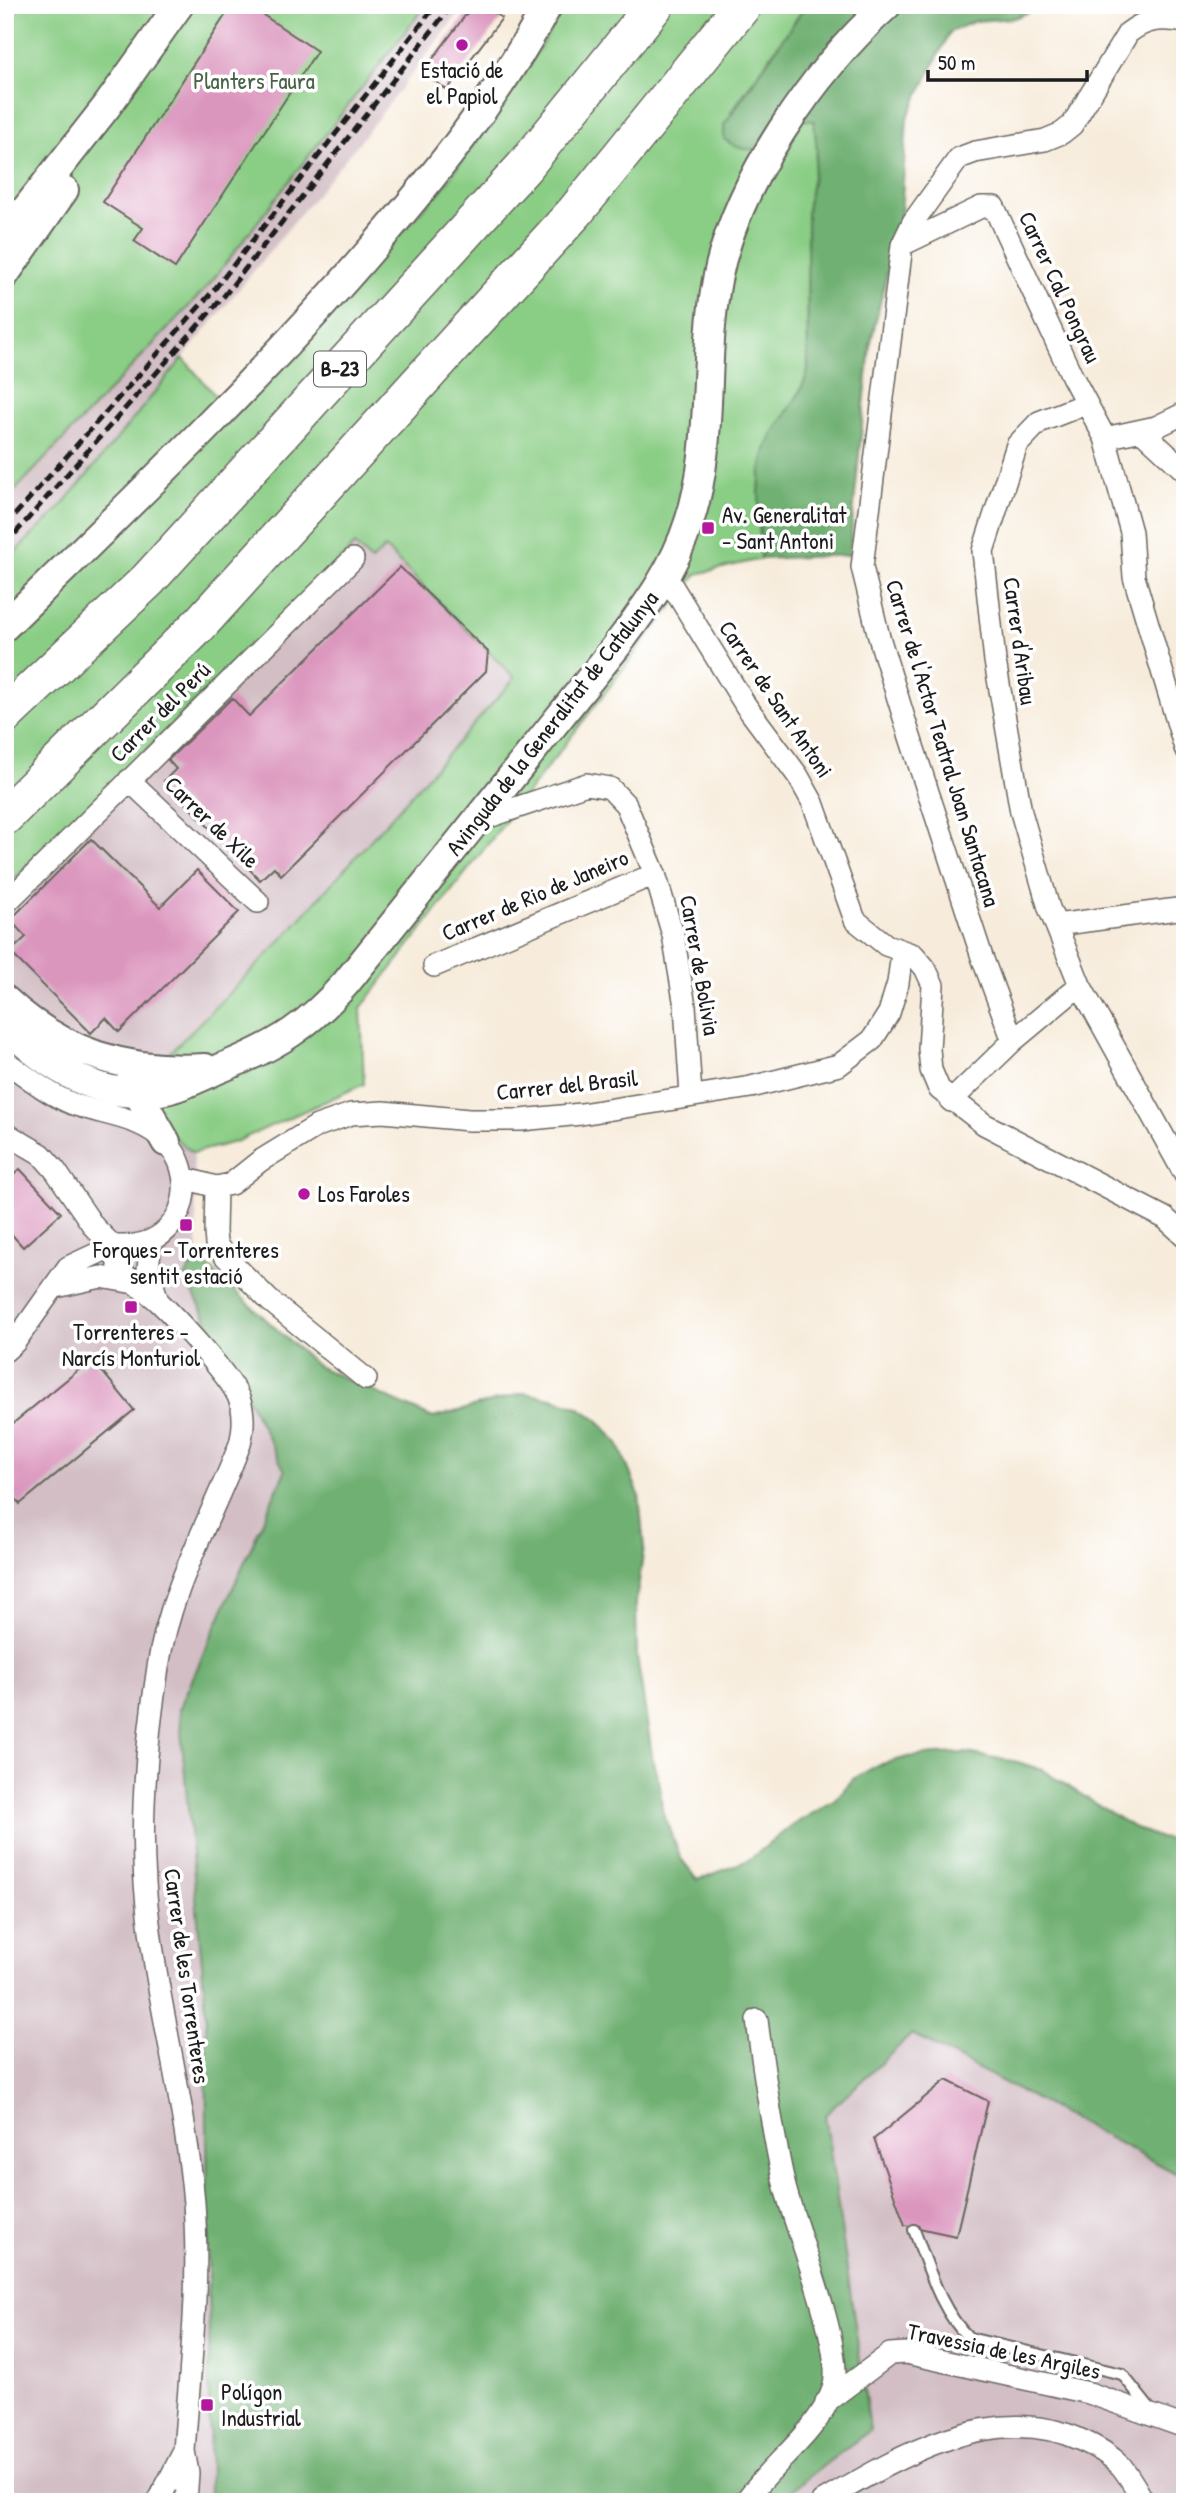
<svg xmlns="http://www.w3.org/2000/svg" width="1190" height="2507" viewBox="0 0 1190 2507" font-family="'Patrick Hand',sans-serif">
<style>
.industrial{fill:#d2bec4}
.green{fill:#8acd85;stroke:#537450;stroke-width:2}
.forest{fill:#6fb072;stroke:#466647;stroke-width:2}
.building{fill:#db96be}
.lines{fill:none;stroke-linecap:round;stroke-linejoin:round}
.lane-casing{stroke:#69655f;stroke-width:14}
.street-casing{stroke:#69655f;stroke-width:24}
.secondary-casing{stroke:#69655f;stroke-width:32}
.highway-casing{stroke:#69655f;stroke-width:40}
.lane{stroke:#fff;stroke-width:10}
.street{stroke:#fff;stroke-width:21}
.secondary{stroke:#fff;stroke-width:28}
.highway{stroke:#fff;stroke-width:37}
.rail{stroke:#1c1c1c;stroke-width:5;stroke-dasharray:10 5;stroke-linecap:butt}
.poi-dot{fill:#b5179e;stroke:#fff;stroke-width:2.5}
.labels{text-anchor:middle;stroke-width:7;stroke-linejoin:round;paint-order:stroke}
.shield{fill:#fff;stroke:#606060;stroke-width:2}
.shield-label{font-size:21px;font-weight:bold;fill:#1c1c1c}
.poi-label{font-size:23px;fill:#1c1c1c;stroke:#fff}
.park-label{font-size:23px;fill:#486346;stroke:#fff}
.street-label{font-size:23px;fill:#1c1c1c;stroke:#fff}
</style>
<rect width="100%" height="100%" fill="#fff"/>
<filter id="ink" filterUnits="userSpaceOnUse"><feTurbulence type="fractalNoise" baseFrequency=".0143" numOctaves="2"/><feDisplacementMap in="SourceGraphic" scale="14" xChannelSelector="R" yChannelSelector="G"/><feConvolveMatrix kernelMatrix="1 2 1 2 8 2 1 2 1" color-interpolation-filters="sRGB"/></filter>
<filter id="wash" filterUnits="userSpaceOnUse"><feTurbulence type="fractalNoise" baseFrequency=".00686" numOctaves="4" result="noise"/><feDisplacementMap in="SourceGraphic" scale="28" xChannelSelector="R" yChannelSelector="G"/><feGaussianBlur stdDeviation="1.57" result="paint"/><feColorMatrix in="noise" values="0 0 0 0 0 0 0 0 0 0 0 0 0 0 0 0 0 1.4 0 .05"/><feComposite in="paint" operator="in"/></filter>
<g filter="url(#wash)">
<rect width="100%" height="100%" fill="#f7ecdb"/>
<!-- industrial -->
<path class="industrial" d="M426,5h39l-101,131 -303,371 -56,55v-61l203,-216z
M355,545l16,15 13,-12 131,129 -238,268 -151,152 67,56 5,104 -13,20 101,194 -107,238 27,301 4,492h-205v-1614z
M912,2034l273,144v324h-409l94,-72 -45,-315z"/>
<!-- green -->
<path class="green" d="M5,5h421l-218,281 -203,215z
M566,5h240l-75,107 83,9 3,30 -10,60 1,159c-6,27 -24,43 -36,66 -19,36 -12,84 -11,123l-64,15 -336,434 3,76 -129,58 -42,11 -67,-56 151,-152 238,-267 -130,-130 -14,13 -16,-16 -350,343v-326l56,-55 122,-149 48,56 210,-224 80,-112z"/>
<!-- forest -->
<path class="forest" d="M806,5h240l-32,13 -39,3 -25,11 -43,86 -6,96 -31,132 -21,209 -88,4c-1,-39 -8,-87 11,-123 12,-23 30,-39 36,-66l-1,-159 10,-60 -3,-30 -15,-2c-26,21 -43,45 -75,20v-14z
M198,1257l119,109 116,52 90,-25 29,5 26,9 21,14 19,22 21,52 5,53 -8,54 1,54 16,106 7,22 2,26 19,49 17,21 51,-20 42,-34 44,-26 18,-21 25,-14 30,-8 28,-3 30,-1 52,9 24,8 91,57 27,11 25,5v335l-273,-144 -87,81 45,315 -94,72h-566l-4,-492 -27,-301 106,-238 -100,-194z"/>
<g id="blocks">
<!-- building -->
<path class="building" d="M232,5h16l69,46 -142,217 -41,-27 9,-13 -40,-26z
M473,5h11l18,13 -55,72 -24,-18z
M400,567l88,85 -2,19 -205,204 -7,-8 -14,13 -96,-99 12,-12 -8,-9 64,-62 17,18z
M91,839l69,68 37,-37 42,42 -120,120 -13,-14 -15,15 -81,-81 16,-15 -16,-17z
M20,1169l41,44 -38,34 -18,-20v-44z
M92,1359l42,51 -114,94 -11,-13 -4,3v-64z
M946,2080l42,21 -32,135 -51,-11 -31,-86z"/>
</g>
</g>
<g filter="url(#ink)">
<use href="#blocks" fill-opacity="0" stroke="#69655f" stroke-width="2"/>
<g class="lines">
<!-- lane casing -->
<g class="lane-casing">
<path id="lane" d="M914,2230c15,38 26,80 55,108l153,36 31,39"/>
</g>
<!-- street casing -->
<g class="street-casing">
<path id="street" d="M902,245l79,-38h13l78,169 33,62 26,94 3,45 51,171
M1085,404l-46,18 -22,23 -34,106 12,110 26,151 28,96 31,77 105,190
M1143,432l42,39
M1105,438l51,-11 29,-14
M666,576l80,130 52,70 15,27 42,117 31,25 28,10 11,13 8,17 -4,64 2,21 8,19 45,35 181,94 20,18
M129,780l129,122
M474,822l113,-38 23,4 16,17 29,69 18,61 12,71 6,89
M5,904l348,-345
M1056,925l129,-17
M434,966l221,-92
M1013,1041l-31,-84 -72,-220 -31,-100 -17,-70 40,-322 11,-23 46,-64 16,-6 70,-12 17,-7 10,-8 56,-92c19,-15 34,-15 57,-11
M5,1061c22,16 43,33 68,43 33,12 67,12 93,38 29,29 23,82 -16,99 -12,5 -24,5 -37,5l-19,-19 -39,-57 -14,-16 -36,-21
M951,1101l62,-60 67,-56
M184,1178l32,9 15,-3 29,-23 57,-35 34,-12 32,-2 86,8h52l60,-6 170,-27 88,-22 33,-25 17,-27 9,-30 4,-30
M216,1187l-1,45 1,12 8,11 46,46 96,78
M151,1241l-3,28 10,32
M113,1246c7,35 21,34 45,55 19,18 70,73 80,95 7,16 6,31 2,48 -28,73 -70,144 -82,223 -11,71 -18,145 -13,216 8,108 40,212 49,320 6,83 -4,166 -10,248l4,22 -2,29
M56,1287l45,-10 28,5
M5,1351l10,-9 53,-75 45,-21
M826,2402l64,-48 16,-1 183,40 96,34
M158,2502l26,-51
M745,2502c26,-39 72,-67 88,-113 13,-39 -39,-162 -49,-206 -12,-54 -20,-108 -27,-163
M822,2502c76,-45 170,-102 259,-62 14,6 29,15 40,26 9,11 16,24 23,36"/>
</g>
<!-- secondary casing -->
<g class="secondary-casing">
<path id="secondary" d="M5,236l102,-130 72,-101
M5,274l59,-84
M5,626c123,-120 247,-239 359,-368 70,-81 132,-158 184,-253
M5,1000c57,53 123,73 200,68
M5,1025c42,42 99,79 161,65 21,-5 40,-16 60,-24 52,-21 83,-41 120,-83l269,-335c30,-40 59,-78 74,-126 26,-77 13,-163 28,-242 19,-98 97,-209 170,-275
M131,1081l35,61"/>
</g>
<!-- highway casing -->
<g class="highway-casing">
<path id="highway" d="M5,715l143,-135 376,-413 131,-162
M5,816l194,-191 259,-285 117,-128 168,-207"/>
</g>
<!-- lane -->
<use href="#lane" class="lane"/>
<!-- street -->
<use href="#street" class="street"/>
<!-- secondary -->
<use href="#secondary" class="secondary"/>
<!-- highway -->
<use href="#highway" class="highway"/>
<!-- rail -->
<path class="rail" d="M5,9l8,-4
M5,526l209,-236 222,-285
M5,545l219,-249 228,-291"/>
</g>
</g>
<!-- markers -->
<g class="poi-dot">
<circle cx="462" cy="45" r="7"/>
<rect x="701" y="521" width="14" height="14" rx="3.5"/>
<circle cx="304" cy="1194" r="7"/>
<rect x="179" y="1218" width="14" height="14" rx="3.5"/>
<rect x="124" y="1300" width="14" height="14" rx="3.5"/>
<rect x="200" y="2398" width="14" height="14" rx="3.5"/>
</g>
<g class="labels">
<!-- shield labels -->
<rect class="shield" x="314" y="351.5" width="52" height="35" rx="5"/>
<g class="shield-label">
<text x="340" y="376">B-23</text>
</g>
<!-- poi labels -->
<g class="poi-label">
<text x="462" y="78">Estació de<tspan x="462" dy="26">el Papiol</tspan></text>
<text x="722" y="523" text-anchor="start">Av. Generalitat<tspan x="722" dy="26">- Sant Antoni</tspan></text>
<text x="318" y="1202" text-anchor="start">Los Faroles</text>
<text x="186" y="1258">Forques - Torrenteres<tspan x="186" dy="26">sentit estació</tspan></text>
<text x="131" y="1340">Torrenteres -<tspan x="131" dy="26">Narcís Monturiol</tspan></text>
<text x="221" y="2400" text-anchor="start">Polígon<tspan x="221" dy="26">Industrial</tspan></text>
</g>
<!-- park labels -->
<g class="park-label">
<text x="254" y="89">Planters Faura</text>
</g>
<!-- street labels -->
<g class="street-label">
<text transform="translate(1060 287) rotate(65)" y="8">Carrer Cal Pongrau</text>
<text transform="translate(1020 641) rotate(82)" y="8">Carrer d'Aribau</text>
<text transform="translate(776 699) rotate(56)" y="8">Carrer de Sant Antoni</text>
<text transform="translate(160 712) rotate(-45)" y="8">Carrer del Perú</text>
<text transform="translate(552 723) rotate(-52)" y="8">Avinguda de la Generalitat de Catalunya</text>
<text transform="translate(943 743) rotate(73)" y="8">Carrer de l'Actor Teatral Joan Santacana</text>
<text transform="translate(212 822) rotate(44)" y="8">Carrer de Xile</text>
<text transform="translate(535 895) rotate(-23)" y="8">Carrer de Rio de Janeiro</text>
<text transform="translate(700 965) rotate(80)" y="8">Carrer de Bolivia</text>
<text transform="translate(567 1085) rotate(-6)" y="8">Carrer del Brasil</text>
<text transform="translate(187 1976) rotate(82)" y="8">Carrer de les Torrenteres</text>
<text transform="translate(1004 2351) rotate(12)" y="8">Travessia de les Argiles</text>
</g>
</g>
<!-- margin -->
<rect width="1190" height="2507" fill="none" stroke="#fff" stroke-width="28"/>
<!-- scale -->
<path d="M928 70v10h159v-10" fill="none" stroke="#1c1c1c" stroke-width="3.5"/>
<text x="938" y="70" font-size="21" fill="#1c1c1c" stroke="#ffffff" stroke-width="5" paint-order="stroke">50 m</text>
</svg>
